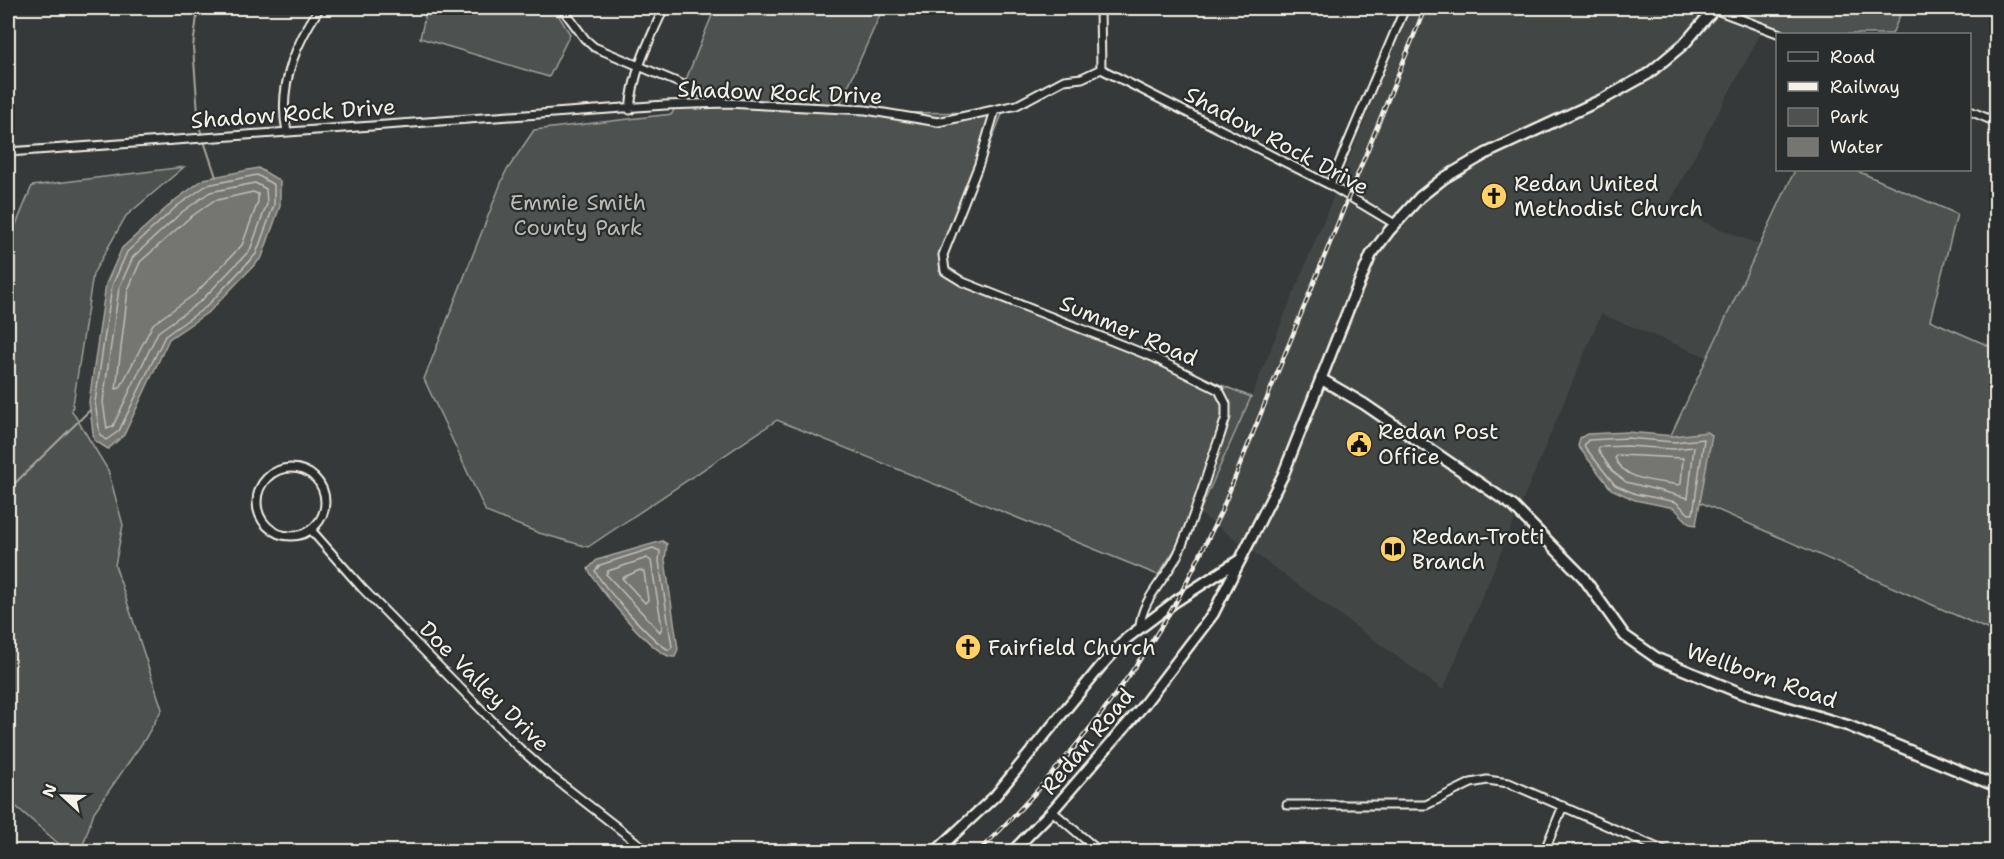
<svg xmlns="http://www.w3.org/2000/svg" width="2004" height="859" viewBox="0 0 2004 859" font-family="'Shantell Sans',sans-serif">
<style>
.built{fill:#434645}
.green{fill:#4e514f;stroke:#a1a19c;stroke-width:1.5}
.water{fill:#757572;stroke:#a8a7a1;stroke-width:1.5}
.lines{fill:none;stroke-linecap:round;stroke-linejoin:round}
.shore{stroke:#c1bfb9;stroke-width:1.5}
.stream{stroke:#a8a7a1;stroke-width:2}
.street-casing{stroke:#f4f1e8;stroke-width:11}
.secondary-casing{stroke:#f4f1e8;stroke-width:14}
.street{stroke:#2a2d2e;stroke-width:7}
.secondary{stroke:#2a2d2e;stroke-width:9}
.rail-casing{stroke:#f4f1e8;stroke-width:4.5}
.rail{stroke:#2a2d2e;stroke-width:2;stroke-dasharray:7;stroke-linecap:butt}
.labels{text-anchor:middle;stroke-width:4.5;stroke-linejoin:round;paint-order:stroke}
.street-label{font-size:22px;fill:#f4f1e8;stroke:#2a2d2e}
.poi-label{font-size:22px;fill:#f4f1e8;stroke:#2a2d2e;text-anchor:start}
.park-label{font-size:22px;fill:#bab9b2;stroke:#2a2d2e}
</style>
<rect width="100%" height="100%" fill="#363939"/>
<filter id="ink" filterUnits="userSpaceOnUse"><feTurbulence type="fractalNoise" baseFrequency=".0167" numOctaves="2"/><feDisplacementMap in="SourceGraphic" scale="12" xChannelSelector="R" yChannelSelector="G"/><feConvolveMatrix kernelMatrix="1 2 1 2 8 2 1 2 1" color-interpolation-filters="sRGB"/></filter>
<g filter="url(#ink)">
<!-- built -->
<path class="built" d="M1411,8h313l42,16 -99,183 93,38 -53,112 -106,-43 -158,376 -244,-177 52,-116z"/>
<!-- green -->
<path class="green" d="M427,8h127l16,26 -21,43 -129,-39z
M715,8h168l-45,101 50,4 115,-1 -64,159 312,126 -52,116 -41,62 -381,-155 -189,127 -49,-14 -53,-21 -62,-133 81,-206 29,-43 138,-16z
M1724,8h179l-11,26h-100z
M184,167l-58,49 -33,58 -21,137 36,59 15,55 -8,40 47,144 -17,30 -51,73 -13,39h-14l-56,-49 -3,-10v-548l24,-58z
M1795,170h60l102,44 -27,106 66,29v284l-346,-153z"/>
<!-- water -->
<path class="water" d="M258,168l22,13v25l-18,51 -52,54 -41,28 -45,96 -16,14 -14,-9 -5,-38 17,-118 16,-36 52,-47 30,-22z
M1627,432l47,4 33,-4 5,3 -16,90 -6,-1 -16,-16 -39,-8 -24,-11 -33,-43 2,-8 7,-4z
M662,541l5,3 -2,16 13,89 -3,8c-19,3 -78,-70 -87,-88l9,-9z"/>
<g class="lines">
<!-- shore -->
<path class="shore" d="M257,175l17,10v20l-18,49 -50,53 -41,29 -46,95 -13,9 -6,-5 -5,-33 17,-116 15,-34 50,-46 30,-21z
M255,183l11,6 1,15 -17,46 -49,51 -43,31 -45,94 -6,3 -4,-27 16,-114 14,-31 49,-45 28,-20z
M253,192l5,2v8l-16,43 -47,49 -42,30 -33,64 -4,1 12,-99 12,-28 48,-43 25,-18z
M1627,438l47,4 30,-3 -11,75h-4l-13,-12 -40,-8 -21,-9 -31,-39 4,-6z
M1627,446l46,3 21,-2 -6,51 -62,-16 -14,-11 -14,-21 2,-3z
M1618,455l65,3 -2,26 -3,1c-21,-4 -54,-4 -63,-27z
M653,548l7,3 -1,10 13,86 -3,3c-15,-7 -66,-63 -74,-79l5,-6z
M647,558l4,3 11,66 -2,5 -54,-58 2,-3z
M640,570l4,2 4,28 -3,3 -23,-25z"/>
<!-- stream -->
<path class="stream" d="M198,8l-5,39 6,79 17,51
M8,490l82,-80"/>
<!-- street casing -->
<g class="street-casing">
<path id="street" d="M562,8l23,31 9,8 130,55
M1100,8l1,61
M1714,9l66,25
M630,110c3,-38 19,-69 34,-102
M995,110l-16,54 -36,91 2,16 18,11 192,76 64,32 7,14v13l-6,19c-14,39 -25,81 -42,118 -12,25 -37,46 -38,73
M1970,111l26,11
M287,132c-9,-43 7,-85 30,-120
M8,152l657,-47 61,-2 140,7 72,12 79,-17 47,-25 18,-2 19,-9 229,116 65,39
M1330,185l75,-177
M257 502a34 34 0 1 1 68 0a34 34 0 1 1-68 0Z
M311,530l51,58 156,159 28,25 103,80
M1287,805h139l45,-22 16,-3 22,3 158,69
M1052,811l48,41
M1544,852l19,-46"/>
</g>
<!-- secondary casing -->
<g class="secondary-casing">
<path id="secondary" d="M1321,379l43,25 149,102 70,71 42,59 33,23 80,33 111,34 147,60
M935,852l60,-56 106,-130 26,-28 49,-37 65,-42
M1012,852l40,-41 90,-104 71,-93 70,-139 69,-175 19,-45 18,-24 31,-34 24,-19 43,-25 118,-55 43,-24 37,-31 30,-35"/>
</g>
<!-- street -->
<use href="#street" class="street"/>
<!-- secondary -->
<use href="#secondary" class="secondary"/>
<!-- rail casing -->
<g class="rail-casing">
<path id="rail" d="M978,852c76,-74 145,-159 198,-250 16,-29 30,-60 45,-90l204,-504"/>
</g>
<!-- rail -->
<use href="#rail" class="rail"/>
</g>
</g>
<!-- icons -->
<defs>
<g id="church-disc" transform="scale(1.35)"><circle r="9.5" fill="#ffd166" stroke="#2a2d2e"/><path d="M-1.2-6h2.4v3.5h3.3v2.4h-3.3V6h-2.4V-.1h-3.3v-2.4h3.3Z" fill="#111"/></g>
<g id="civic-disc" transform="scale(1.35)"><circle r="9.5" fill="#ffd166" stroke="#2a2d2e"/><path d="M-.6-6.5H3V-4.5H.6V-3L4-1V1h2V6H-6V1h2V-1L-.6-3ZM-1.2 2.5V6h2.4V2.5Z" fill="#111"/></g>
<g id="library-disc" transform="scale(1.35)"><circle r="9.5" fill="#ffd166" stroke="#2a2d2e"/><path d="M-6-4Q-3-5.5-.7-3.5V5Q-3 3-6 4ZM6-4Q3-5.5 .7-3.5V5Q3 3 6 4Z" fill="#111"/></g>
</defs>
<g fill-rule="evenodd">
<use href="#church-disc" x="1494" y="196"/>
<use href="#civic-disc" x="1359" y="444"/>
<use href="#library-disc" x="1393" y="549"/>
<use href="#church-disc" x="968" y="647"/>
</g>
<g class="labels">
<!-- street labels -->
<g class="street-label">
<text transform="translate(780 92) rotate(2)" y="8">Shadow Rock Drive</text>
<text transform="translate(293 113) rotate(-4)" y="8">Shadow Rock Drive</text>
<text transform="translate(1277 140) rotate(28)" y="8">Shadow Rock Drive</text>
<text transform="translate(1129 330) rotate(23)" y="8">Summer Road</text>
<text transform="translate(1762 675) rotate(19)" y="8">Wellborn Road</text>
<text transform="translate(485 686) rotate(45)" y="8">Doe Valley Drive</text>
<text transform="translate(1087 741) rotate(-50)" y="8">Redan Road</text>
</g>
<!-- poi labels -->
<g class="poi-label">
<text x="1514" y="191">Redan United<tspan x="1514" dy="25">Methodist Church</tspan></text>
<text x="1378" y="439">Redan Post<tspan x="1378" dy="25">Office</tspan></text>
<text x="1412" y="544">Redan-Trotti<tspan x="1412" dy="25">Branch</tspan></text>
<text x="988" y="655">Fairfield Church</text>
</g>
<!-- park labels -->
<g class="park-label">
<text x="578" y="210">Emmie Smith<tspan x="578" dy="25">County Park</tspan></text>
</g>
</g>
<!-- margin -->
<rect width="2004" height="859" fill="none" stroke="#2a2d2e" stroke-width="30"/>
<rect x="15" y="15" width="1974" height="829" fill="none" stroke="#f4f1e8" stroke-width="2" filter="url(#ink)"/>
<!-- legend -->
<rect x="1776" y="33" width="195" height="138" fill="#2a2d2e" stroke="#7b7b78" stroke-width="1.5"/>
<rect x="1788" y="52" width="30" height="9" fill="#2a2d2e" stroke="#7b7b78" stroke-width="1.5"/>
<text x="1830" y="63" font-size="18" fill="#f4f1e8">Road</text>
<rect x="1788" y="82" width="30" height="9" fill="#f4f1e8" stroke="#7b7b78" stroke-width="1.5"/>
<text x="1830" y="93" font-size="18" fill="#f4f1e8">Railway</text>
<rect x="1788" y="108" width="30" height="18" fill="#4e514f" stroke="#7b7b78" stroke-width="1.5"/>
<text x="1830" y="123" font-size="18" fill="#f4f1e8">Park</text>
<rect x="1788" y="138" width="30" height="18" fill="#757572" stroke="#7b7b78" stroke-width="1.5"/>
<text x="1830" y="153" font-size="18" fill="#f4f1e8">Water</text>
<!-- north arrow -->
<g transform="translate(63 796) rotate(292)" stroke="#2a2d2e" stroke-width="4.5" paint-order="stroke">
<path d="M0-4.5L10 22L0 15L-10 22Z" fill="#f4f1e8"/>
<text y="-9" font-size="16" font-weight="bold" text-anchor="middle" fill="#f4f1e8">N</text>
</g>
</svg>
